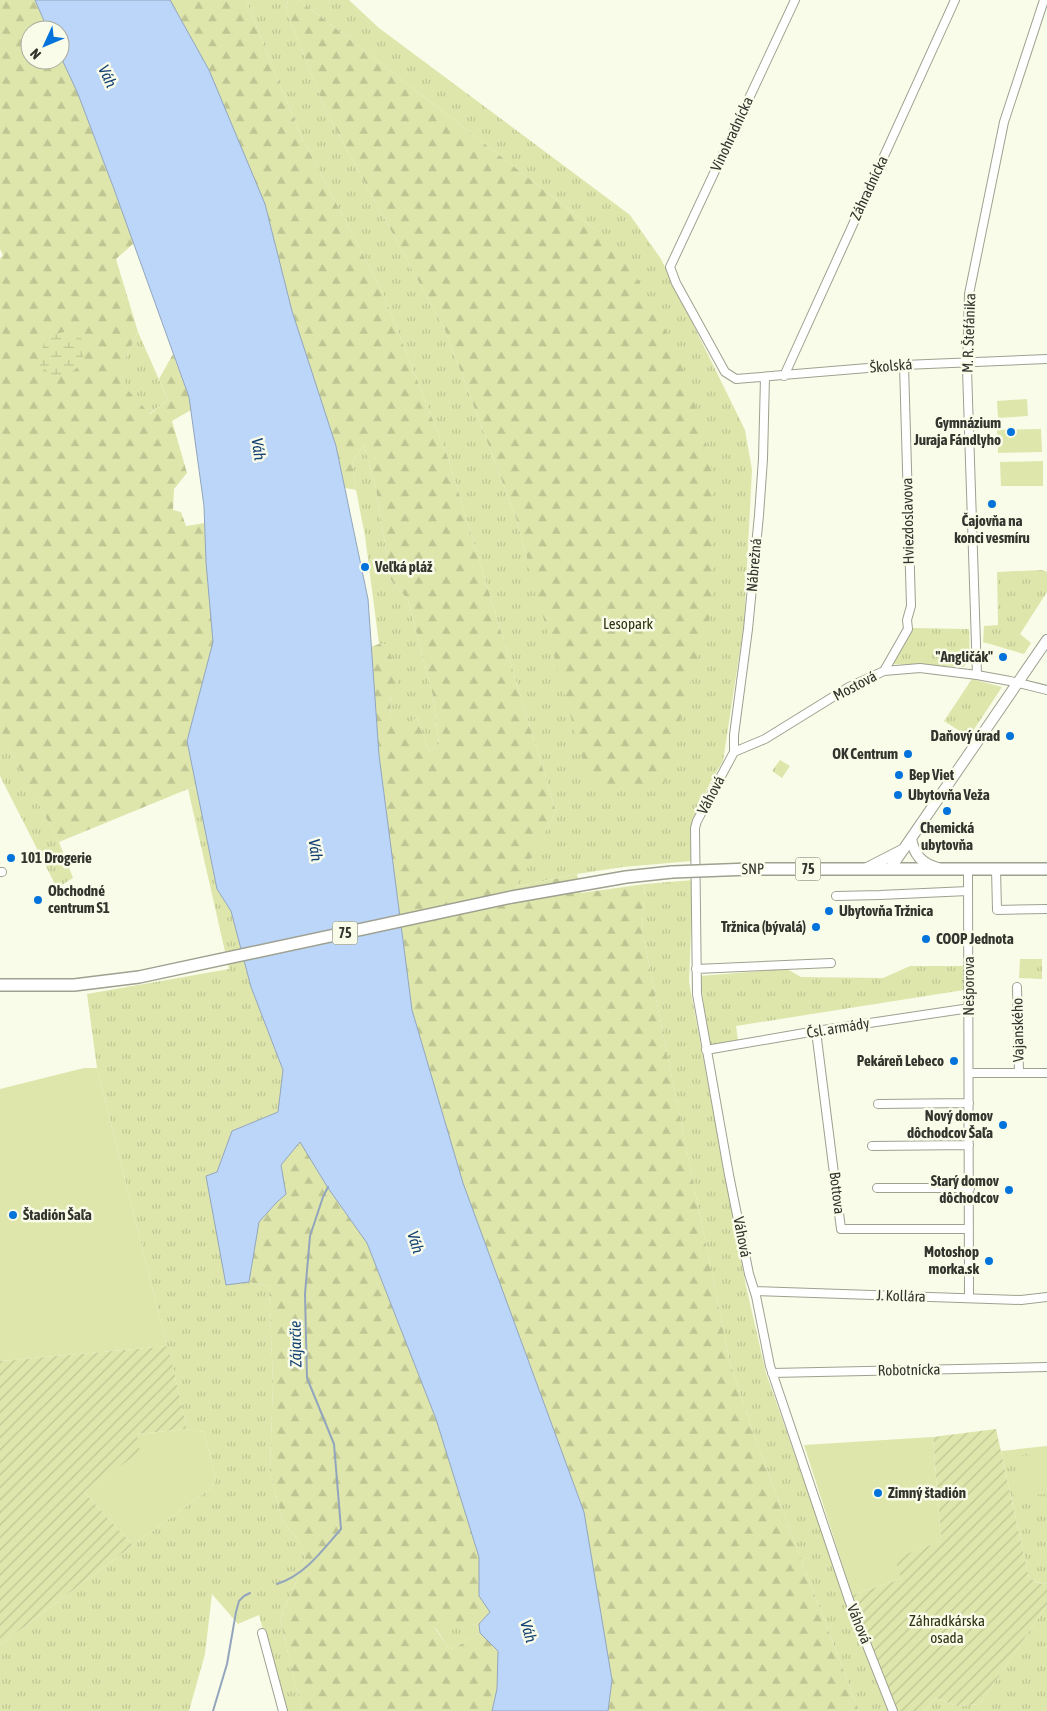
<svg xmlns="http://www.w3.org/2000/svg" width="1047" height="1711" viewBox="0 0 1047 1711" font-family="'Asap Condensed',sans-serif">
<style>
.grass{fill:url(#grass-tufts)}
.forest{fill:url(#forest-firs)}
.wetland{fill:url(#wetland-marsh)}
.garden{fill:url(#garden-furrows)}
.pitch{fill:#dee6ac}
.water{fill:#bbd6f9;stroke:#92a5bc}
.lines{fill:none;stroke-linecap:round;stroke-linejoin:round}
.stream{stroke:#92a5bc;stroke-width:2}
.minor-casing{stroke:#9ea190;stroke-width:10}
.secondary-casing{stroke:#9ea190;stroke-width:12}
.primary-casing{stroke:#9ea190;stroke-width:14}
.minor{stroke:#fff;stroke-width:8}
.secondary{stroke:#fff;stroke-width:10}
.primary{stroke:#fff;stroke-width:11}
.primary-bridge-casing{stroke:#9ea190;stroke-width:14;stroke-linecap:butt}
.primary-bridge{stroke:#fff;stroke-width:11}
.poi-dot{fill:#0173db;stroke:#f9fce9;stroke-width:2}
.labels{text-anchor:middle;stroke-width:5;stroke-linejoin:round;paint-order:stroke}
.shield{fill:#f9fce9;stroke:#6e7065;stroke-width:1}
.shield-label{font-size:14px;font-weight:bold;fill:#33342d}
.street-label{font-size:15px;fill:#33342d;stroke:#f9fce9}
.poi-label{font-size:15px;font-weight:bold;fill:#33342d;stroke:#f9fce9;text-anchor:end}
.park-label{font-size:15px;fill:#2f3212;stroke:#f9fce9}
.water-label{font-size:16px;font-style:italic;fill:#144174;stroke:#f9fce9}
</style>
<defs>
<pattern id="grass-tufts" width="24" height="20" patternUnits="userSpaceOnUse" patternTransform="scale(1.25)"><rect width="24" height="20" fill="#dee6ac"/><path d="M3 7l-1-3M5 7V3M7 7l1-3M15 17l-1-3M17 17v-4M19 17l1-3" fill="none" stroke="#bfc694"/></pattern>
<pattern id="forest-firs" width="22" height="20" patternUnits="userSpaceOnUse" patternTransform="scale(1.25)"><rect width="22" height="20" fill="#dee6ac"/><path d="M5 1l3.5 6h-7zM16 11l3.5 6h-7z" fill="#bfc694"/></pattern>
<pattern id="wetland-marsh" width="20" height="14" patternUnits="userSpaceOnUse" patternTransform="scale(1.25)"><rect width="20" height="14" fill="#dee6ac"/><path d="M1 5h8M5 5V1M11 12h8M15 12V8" fill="none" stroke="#bfc694"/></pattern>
<pattern id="garden-furrows" width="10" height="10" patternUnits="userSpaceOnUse" patternTransform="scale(1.25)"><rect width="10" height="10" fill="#dee6ac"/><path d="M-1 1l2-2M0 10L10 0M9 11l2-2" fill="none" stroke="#bfc694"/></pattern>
</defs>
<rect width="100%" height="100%" fill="#f9fce9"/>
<!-- grass -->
<path class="grass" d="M246,0h42l-2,10 40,101 119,219 71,188 11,40 70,-327 -298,-231h50l30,28 251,187 31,44 84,171 7,40 -8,154 -21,137 -13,22 -20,46 2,32 -69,6 -46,7 -62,13 41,-75 -107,-351 -67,-170 -83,-159z
M138,332l30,68 -19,14 -24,-27v-28z
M364,445l12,44 15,91 17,20 25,96 6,48 -10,8 -12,-35 -12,11 -14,-12 -3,-71 -9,-1 -14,-108 -9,-46 -4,-28z
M1042,570l5,2v20l-27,42 11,9 -7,11 -41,-12 1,-16 14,-1 -1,-53z
M912,628l57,1 1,32 -7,6 -72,-3z
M972,679l30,8 -33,50 -25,-16z
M0,731l59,111 14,36 -16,10 -57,-112z
M780,760l10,6 -8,12 -10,-7z
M197,788l20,101 14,22 20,76 32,83 -5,42 -46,19 -15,41 9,113 23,-3 20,4 4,96 -3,88 12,50 20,26 3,14 -25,60 22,91h-17l-26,-96 -21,9 -26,-30 -7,60 -16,57h-189v-66l133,-100 77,-56 6,-9 -12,-48 -17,-3 -19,-82 -1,-1 -70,-278 -10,-74 142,-25 -41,-180z
M693,880l-4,102 57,304 20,87 79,224 44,114h-30l-104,-273 -25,-75 -88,-433 3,-46z
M1020,959h22v20l-23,-1z
M910,966h54v24l-228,36 2,14 -29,5 -9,-69 87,-7 14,8 82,1z
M1047,1446v137l-4,1 -14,-6 -28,-127z
M1047,1605v106h-123l12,-13 21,8 23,-2z
M479,1624l1,9c-11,4 -20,15 -31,16l-14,-22z"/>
<!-- forest -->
<path class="forest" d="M0,0h35l13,30h-18v30h30v-5l18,39 56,149 -18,16 22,73 -13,27v28l25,27 18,-14 -9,-21 14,-25 16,43 2,13 -19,11 15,52 -13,16 -1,21 8,2 5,14 19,-3 1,39 7,80 -26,99 10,47 -9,1 -129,53 -59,-110v-473l3,-4 -3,-6z
M170,0h76l53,132 83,159 67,170 107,351 -40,75 61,-13 4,19 64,-9 -3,46 88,433 25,75 104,273h-251l4,-31 -28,-168 -121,-329 -51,-173 -33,-255 -8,-108 8,-3 9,1 10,36 -8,14 1,21 14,11 12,-10 12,35 10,-8 -6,-48 -25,-96 -17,-20 -15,-91 -12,-44 -12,17 4,28 -11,-2 -9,-42 -44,-135 -27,-107 -56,-134z
M288,0h11l298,231 34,36 45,82 26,77 11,48 -1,136 -29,98 -19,76 -74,3 -74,-269 -71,-188 -119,-219 -40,-101z
M300,1141l28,47 39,55 69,176 43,138v39l11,16 -11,12 -44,4 14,21c11,-1 20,-12 31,-16l18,18 -1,38 -5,22h-190l-22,-91 25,-60 -3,-14 -20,-26 -12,-50 3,-88 -4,-96 -20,-4 10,-60 17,-19 10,-9 -5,-29z"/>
<!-- wetland -->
<path class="wetland" d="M69,331l13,8 4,12c-10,21 -10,21 -32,25l-14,-10c2,-24 4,-31 29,-35z"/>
<!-- garden -->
<path class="garden" d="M168,1346l19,83 -50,5 4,18 -57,40 49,53 -133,100v-284z
M996,1429l33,149 13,6 5,-1v22l-67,99 -23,2 -21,-8 -12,13h-28l-44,-116 49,-16 -7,-21 47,-17 -8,-104z"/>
<!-- pitch -->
<path class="pitch" d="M1027,399l1,17 -30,2 -1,-17z
M1041,429l1,23 -44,1 -1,-23z
M1043,461v25h-42l-1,-24z
M84,1068h13l70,278h1l-168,15v-272z
M187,1429l17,3 12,48 -6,9 -77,56 -49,-53 56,-40 -3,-18z
M933,1437l8,104 -46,17 6,21 -49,16 -48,-150z
M1047,1454v40l-33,2 -1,-20 7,-1 -2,-19z"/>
<!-- water -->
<path class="water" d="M35,0h135l39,70 56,134 27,107 44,135 32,153 11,156 33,255 51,173 121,329 28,168 -4,31h-116l5,-22 1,-38 -18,-18 -1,-9 11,-12 -11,-16v-39l-43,-138 -69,-176 -39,-55 -28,-46 -19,23 5,29 -10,9 -17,19 -10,60 -23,3 -20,-109 11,-4 15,-41 46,-19 5,-42 -32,-83 -20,-76 -14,-22 -30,-148 26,-99 -7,-80 -2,-56 -15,-109 -75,-208 -36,-95 -18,-39v-25h-12z"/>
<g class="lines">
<!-- stream -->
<path class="stream" d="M277,1584c28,-9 45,-33 64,-55l-7,-85 -27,-66 -2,-84 5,-58 13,-39 5,-10
M213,1711l14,-47 9,-52 3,-11 5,-5 6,-3"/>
<!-- minor casing -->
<g class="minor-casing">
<path id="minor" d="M795,0l-125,267 6,16 49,89 11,7 168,-14 143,-6
M784,376l171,-376
M765,377l-2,82 -4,56 -11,114 -14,106v17l-37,69 -2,7 2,166 32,181 20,99 7,22 14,70 79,234 44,111
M884,671l24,-42 -1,-9 4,-14 -7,-241
M977,675l-10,-306 2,-75 35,-172 40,-122
M734,752l31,-13 84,-52 35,-16 36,-3 57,7 33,6 37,9
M968,869l1,429
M996,869l1,41 50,-1
M0,872h2
M836,896l44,-1 88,-4
M696,969l135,-6
M1017,987l2,86
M816,1031l25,198h128
M706,1050l110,-19 154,-23
M970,1073h77
M878,1104l91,-1
M872,1146l97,-1
M877,1188h93
M755,1291l266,9 26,-3
M772,1373l275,-6
M262,1633l21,78"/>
</g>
<!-- secondary casing -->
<g class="secondary-casing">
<path id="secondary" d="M911,838c3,17 11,26 27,30
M865,869l39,-20
M890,869l157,-229"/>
</g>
<!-- primary casing -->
<g class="primary-casing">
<path id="primary" d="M750,869h297
M0,985h74l65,-8 373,-80 114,-20 46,-5"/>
</g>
<!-- minor -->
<use href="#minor" class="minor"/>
<!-- secondary -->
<use href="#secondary" class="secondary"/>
<!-- primary -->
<use href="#primary" class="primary"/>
<!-- primary-bridge casing -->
<g class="primary-bridge-casing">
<path id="primary-bridge" d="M672,872l78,-3"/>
</g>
<!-- primary-bridge -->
<use href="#primary-bridge" class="primary-bridge"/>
</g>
<!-- markers -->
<g class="poi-dot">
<circle cx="1011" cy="432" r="5"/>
<circle cx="992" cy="504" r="5"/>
<circle cx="365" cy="567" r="5"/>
<circle cx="1003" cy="657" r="5"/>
<circle cx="1010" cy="736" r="5"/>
<circle cx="908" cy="754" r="5"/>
<circle cx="899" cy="775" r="5"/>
<circle cx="898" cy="795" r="5"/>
<circle cx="947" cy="811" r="5"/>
<circle cx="11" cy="858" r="5"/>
<circle cx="38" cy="900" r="5"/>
<circle cx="829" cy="911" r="5"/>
<circle cx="816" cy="927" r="5"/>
<circle cx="926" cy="939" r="5"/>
<circle cx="954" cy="1061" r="5"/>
<circle cx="1003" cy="1125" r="5"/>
<circle cx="1009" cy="1190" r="5"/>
<circle cx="13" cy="1215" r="5"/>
<circle cx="989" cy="1261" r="5"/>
<circle cx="878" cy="1493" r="5"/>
</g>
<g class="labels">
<!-- shield labels -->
<g class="shield">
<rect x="795.5" y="857.5" width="25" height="23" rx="4"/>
<rect x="332.5" y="921.5" width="25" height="23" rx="4"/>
</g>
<g class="shield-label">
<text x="808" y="874">75</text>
<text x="345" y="938">75</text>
</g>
<!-- street labels -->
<g class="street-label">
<text transform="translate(732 134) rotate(-65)" y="5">Vinohradnícka</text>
<text transform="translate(869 188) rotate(-65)" y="5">Záhradnícka</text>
<text transform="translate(969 333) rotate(-88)" y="5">M. R. Štefánika</text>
<text transform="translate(891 366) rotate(-5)" y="5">Školská</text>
<text transform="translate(908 521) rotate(-91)" y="5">Hviezdoslavova</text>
<text transform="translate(754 565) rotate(-85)" y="5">Nábrežná</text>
<text transform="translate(855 686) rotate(-28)" y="5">Mostová</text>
<text transform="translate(711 795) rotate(-62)" y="5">Váhová</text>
<text transform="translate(753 869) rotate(-1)" y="5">SNP</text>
<text transform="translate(969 986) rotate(-90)" y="5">Nešporova</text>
<text transform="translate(838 1028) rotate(-9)" y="5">Čsl. armády</text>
<text transform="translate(1018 1030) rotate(-91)" y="5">Vajanského</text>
<text transform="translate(837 1193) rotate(83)" y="5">Bottova</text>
<text transform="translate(742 1237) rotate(79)" y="5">Váhová</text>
<text transform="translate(901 1296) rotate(2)" y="5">J. Kollára</text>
<text transform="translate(909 1370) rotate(-1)" y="5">Robotnícka</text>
<text transform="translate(859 1624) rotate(68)" y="5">Váhová</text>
</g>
<!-- poi labels -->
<g class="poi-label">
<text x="1001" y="428">Gymnázium<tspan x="1001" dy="17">Juraja Fándlyho</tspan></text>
<text x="992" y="526" text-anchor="middle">Čajovňa na<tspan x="992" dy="17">konci vesmíru</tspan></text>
<text x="375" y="572" text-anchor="start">Veľká pláž</text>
<text x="993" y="662">"Angličák"</text>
<text x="1000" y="741">Daňový úrad</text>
<text x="898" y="759">OK Centrum</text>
<text x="909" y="780" text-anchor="start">Bep Viet</text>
<text x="908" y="800" text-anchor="start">Ubytovňa Veža</text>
<text x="947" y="833" text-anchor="middle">Chemická<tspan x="947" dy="17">ubytovňa</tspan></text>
<text x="21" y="863" text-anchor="start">101 Drogerie</text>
<text x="48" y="896" text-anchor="start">Obchodné<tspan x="48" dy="17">centrum S1</tspan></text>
<text x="839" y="916" text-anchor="start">Ubytovňa Tržnica</text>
<text x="806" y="932">Tržnica (bývalá)</text>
<text x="936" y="944" text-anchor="start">COOP Jednota</text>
<text x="944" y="1066">Pekáreň Lebeco</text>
<text x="993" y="1121">Nový domov<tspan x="993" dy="17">dôchodcov Šaľa</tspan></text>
<text x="999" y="1186">Starý domov<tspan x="999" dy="17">dôchodcov</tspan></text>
<text x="23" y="1220" text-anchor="start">Štadión Šaľa</text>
<text x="979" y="1257">Motoshop<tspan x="979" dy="17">morka.sk</tspan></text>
<text x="888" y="1498" text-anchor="start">Zimný štadión</text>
</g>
<!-- park labels -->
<g class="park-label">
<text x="628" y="629">Lesopark</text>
<text x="947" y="1626">Záhradkárska<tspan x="947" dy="17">osada</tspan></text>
</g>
<!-- water labels -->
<g class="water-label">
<text transform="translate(108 76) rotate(65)" y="6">Váh</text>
<text transform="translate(259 449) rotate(82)" y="6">Váh</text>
<text transform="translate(316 850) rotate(82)" y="6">Váh</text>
<text transform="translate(416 1242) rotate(73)" y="6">Váh</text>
<text transform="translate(295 1344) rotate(-91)" y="6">Zájarčie</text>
<text transform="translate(529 1631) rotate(74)" y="6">Váh</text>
</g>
</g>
<!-- north arrow -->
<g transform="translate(45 45) rotate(226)"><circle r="24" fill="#f9fce9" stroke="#aaac9e"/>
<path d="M0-4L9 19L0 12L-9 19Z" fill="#0173db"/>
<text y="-8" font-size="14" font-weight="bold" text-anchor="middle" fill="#33342d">N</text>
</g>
</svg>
